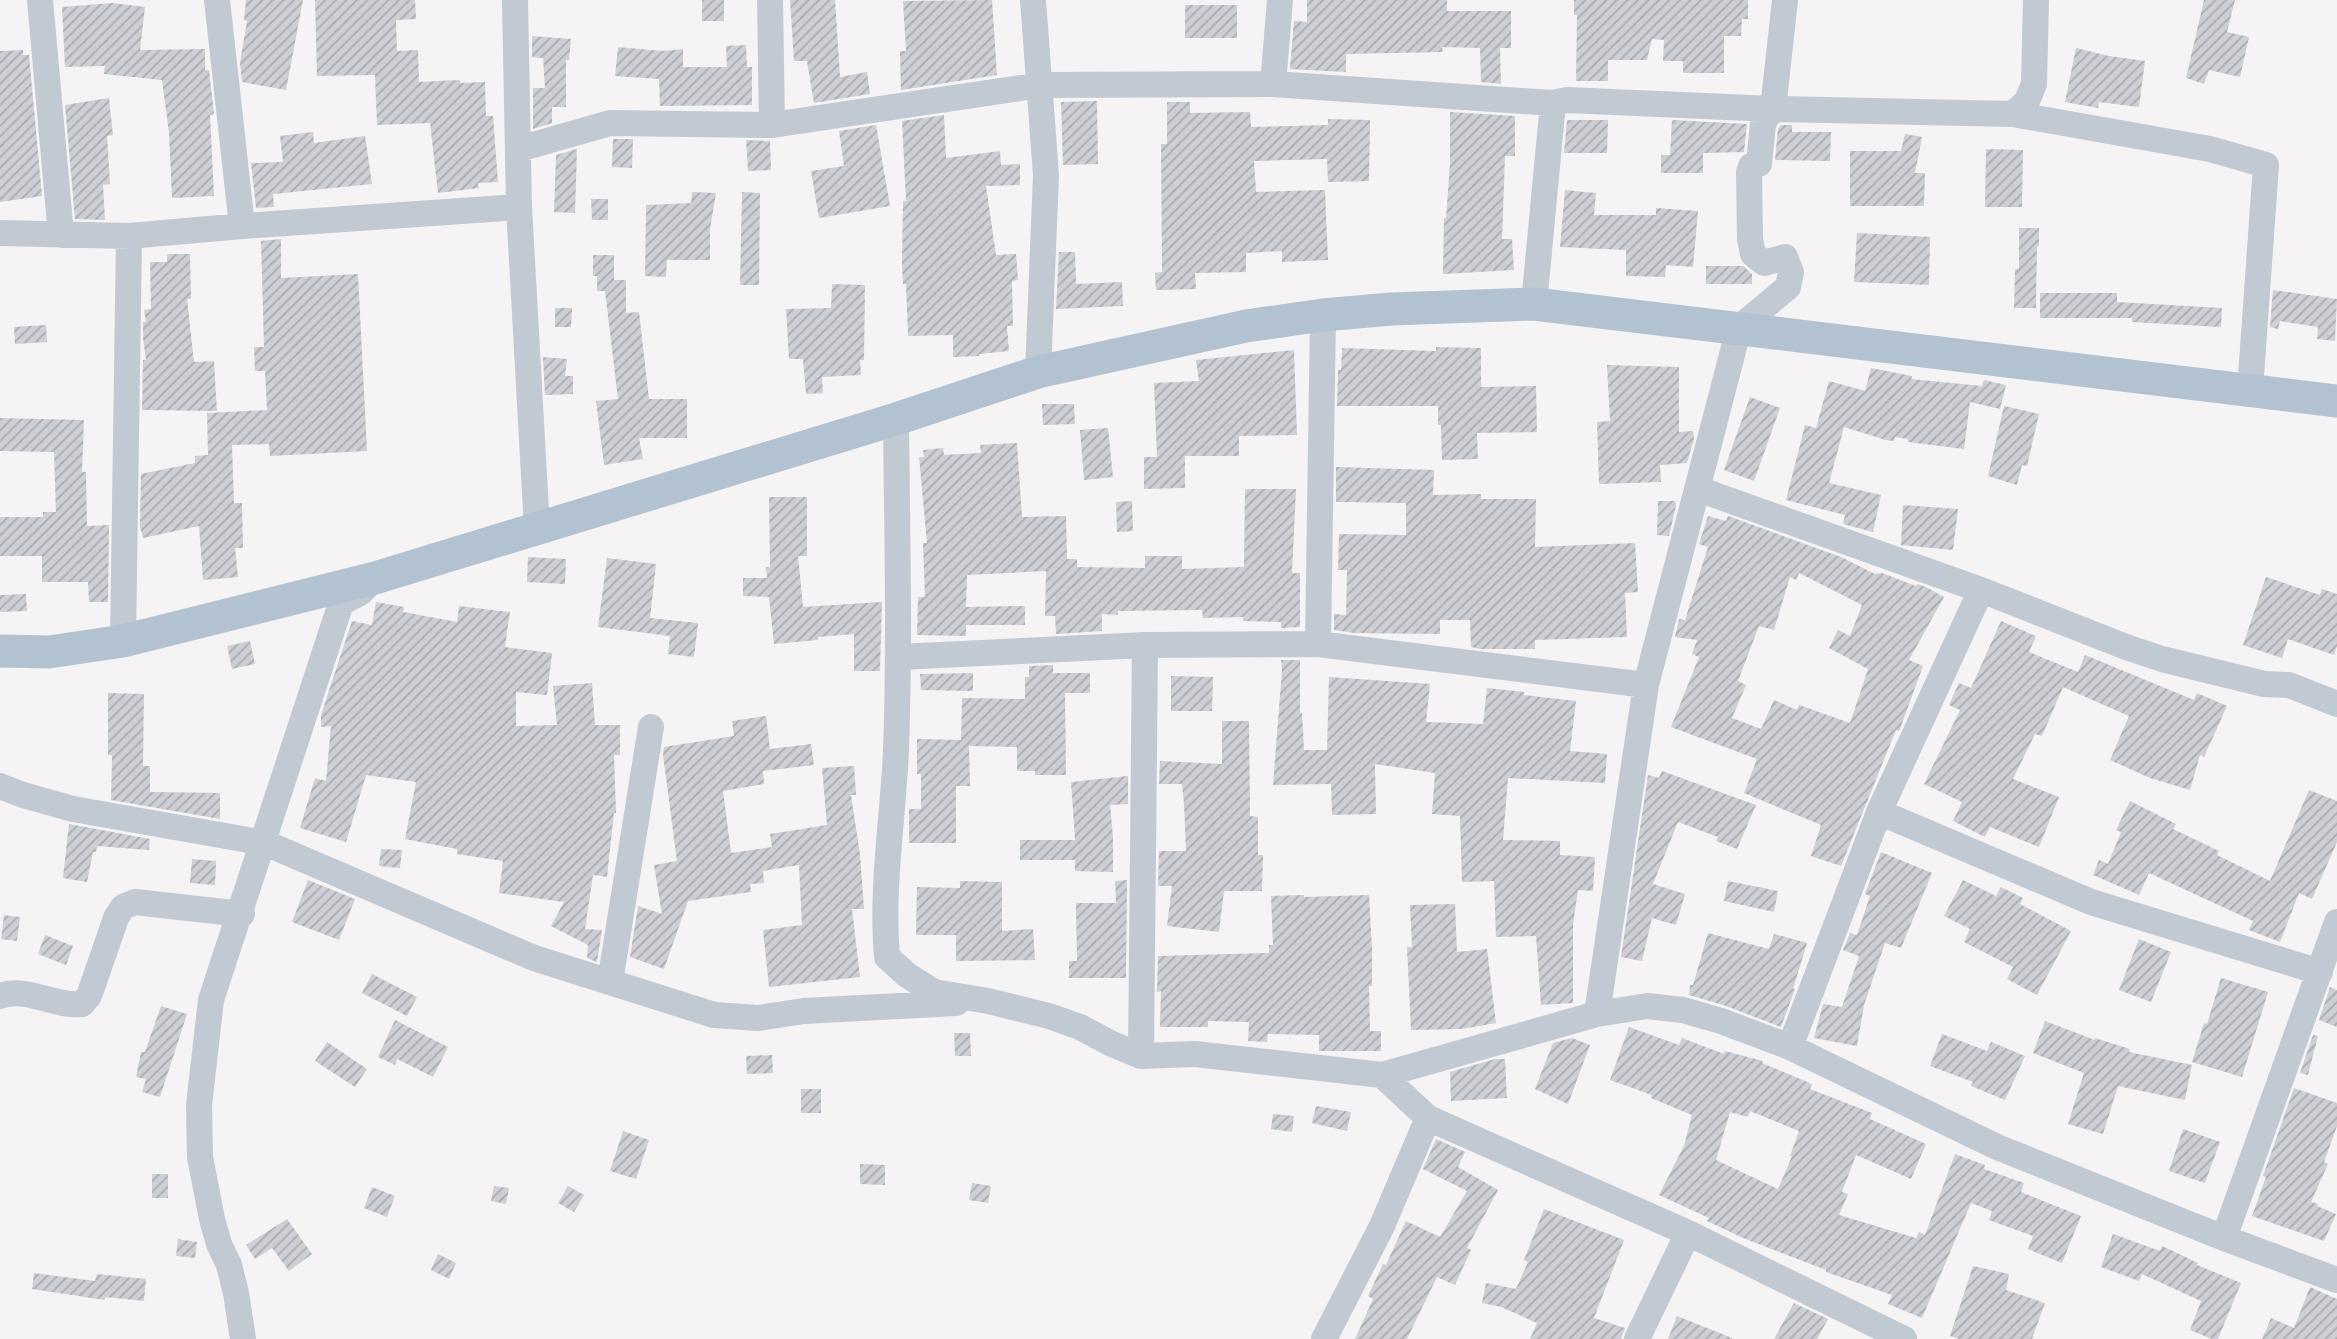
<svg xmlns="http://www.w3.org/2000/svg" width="2337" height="1339" viewBox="0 0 2337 1339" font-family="'Public Sans',sans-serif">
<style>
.building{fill:url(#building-hatch);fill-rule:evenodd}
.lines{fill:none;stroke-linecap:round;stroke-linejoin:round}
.minor{stroke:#c1cad2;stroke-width:26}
.major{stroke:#b3c2d1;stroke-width:33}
</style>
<defs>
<pattern id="building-hatch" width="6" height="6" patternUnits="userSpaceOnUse" patternTransform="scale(1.75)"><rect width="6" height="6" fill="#cdcfd5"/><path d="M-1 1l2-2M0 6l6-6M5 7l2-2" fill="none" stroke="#a8abb0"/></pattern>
</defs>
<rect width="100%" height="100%" fill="#f5f3f3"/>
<!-- building -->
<path class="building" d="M246,0h57l-17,90 -44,-8 -2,-19 7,-42 -3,-1z
M315,0h100l1,19 -20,1 1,31 21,-1 1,32 41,-2v3l25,-1 1,34h7l5,66 -20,1 1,5 -41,5 -8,-70 -53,2 -2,-50 -58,1z
M702,0h22v21h-22z
M790,0h45l5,77 27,-5 3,22 -56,9 -7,-42h-13z
M992,0l5,75 -96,15 -1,-39h6l-3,-50z
M1307,0h140v11h64v37h-11l1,36 -20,-2 -1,-34 -38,-1 1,5 -97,2v18l-56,-3 4,-48 13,1z
M1574,0h174v19h-6l-1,17h-17v37h-41v-12h-20l1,-21 -12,-1 -5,21h-39v21h-32l1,-66h-3z
M2204,0h31l-8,32 22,5 -9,40 -31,-7 -5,14 -18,-6z
M112,3l33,4 -5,43 65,-1v21h4l5,44 -4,1 4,81 -42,2 -3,-65 -7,-53 -58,-6 1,-8 -40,1 -3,-60z
M1185,5h52v33h-52z
M532,36l39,3 -2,21h-3v47h-14v16l-19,6v-41h12l-2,-30 -11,-1z
M746,45l1,22h5v38l-92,1 -1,-27 -44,-3 3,-29 45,4 20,-2v18h44l-1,-21z
M2076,48l33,8 36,5 -6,46 -40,-5 -1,6 -33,-6z
M23,50v5h6l13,141 -42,6v-151z
M109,98l4,37 -6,1 3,48 -7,1 2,35 -30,-1 -10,-114z
M1097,101l1,63 -35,1 -2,-63z
M1167,102h23v11l60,-1 1,15 77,-2v-6l42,1 -1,61 -41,1 -1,-23 -73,2 2,31 69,-2 3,70 -46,2v-11l-36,2v19l-51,1 1,16 -40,1 -1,-17 7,-1 -1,-128h6z
M1450,112l65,4v40h-10l-3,83h10l2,31 -71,4 1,-56h2l4,-54z
M944,115l2,43 54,-7 1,14 19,-1v21l-34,1 10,69 20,-1 2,26 -6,1 1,45h-6l2,25 -30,3v2l-26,1v-22l-45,1 -2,-52h-3l-1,-20 1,-63h3l-4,-80z
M1567,120h41l-1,33h-43z
M1672,120l75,4 -3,28 -41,1v20h-42v-18h9z
M876,125l14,81 -71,12 -8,-47 33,-5 -5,-35z
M1781,125h11v7h39l-1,29 -55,-1 3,-31z
M313,132l1,11 51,-7 7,48 -99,10 1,13 -18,1 -5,-45 32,-1 -3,-26z
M1905,134l17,3 -7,36h10l-1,33h-74v-55h51z
M613,139h20l-1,29 -20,-1z
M746,140l24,1 1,29 -23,1z
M577,149l-2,64 -21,-1 2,-57z
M1986,149l37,1 -1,57h-37z
M1565,190l31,3 -2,22h62v-7l42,3 -5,56 -27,-2 -1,12 -39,-1v-26l-66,-3z
M692,192l24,1 -6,36v31h-43l-1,17 -21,-1 1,-71 45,-2z
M742,192l18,1 -1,92h-19z
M591,199h17v21h-16z
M2019,228h20v18h-2l-1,62h-22l1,-39h4z
M1857,233l73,4 -1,48 -75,-3z
M281,239v39l77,-4 9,177 -97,5 -1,-12 -37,1 2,58h8l1,45h-8l3,29 -35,3 -4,-54 -56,12 -3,-11 1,-53 54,-11v-7l13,-1 -1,-42 60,-3 -2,-39h-10l-1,-24h10l-3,-106z
M1059,252h16l1,32 46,-2 1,24 -67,3z
M167,254h23l1,45h-4l7,63 20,-1 3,50 -75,-1 1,-50h3l-3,-22v-16h3l-2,-12 7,-1 -1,-47h17z
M593,255h21v25h12v33l13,-1 10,87h38v39h-48l4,21 -39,6 -8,-64 22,-2 -13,-108h-8v-15h-4z
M1706,266h37l9,8v10h-46z
M832,284l33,1 -1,75h-4l1,15 -39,2 1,16 -17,1 -3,-35h-14l-3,-50 45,-1z
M2273,290l64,9 -2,42 -18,-2 1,-12 -38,-6 -2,8 -8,-2z
M2040,293h77v9l105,6 -1,19 -89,-5v-4h-92z
M555,308h17l-1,19h-16z
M46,325l1,17 -32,2 -1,-17z
M1436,347l45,1v39l55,-1 1,46 -60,1 1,26 -36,1 -1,-35h-3v-19h-101l1,-36h3l1,-22 94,3z
M1294,350l3,85 -58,1v20h-54v32l-41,1v-32h13l-3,-74 45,-2 -3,-21z
M543,357l24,2 -2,17h8v18l-28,1z
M1607,365l72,2v65l14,-1 1,8 -7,24 -27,2 1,17 -62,2 -2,-62 13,-1z
M1871,368l41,8 -1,3 71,7 2,-6 22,5 -6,24 -30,-7 -6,47 -56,-7v-3l-13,-2 -1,4 -8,-1 -42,-13 -15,56 52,12 -8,37 -30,-8 2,-9 -59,-15 19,-75 11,3 13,-47 36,10z
M1750,397l30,11 -26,73 -30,-11z
M1042,404h32l1,20 -32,1z
M2004,406l35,8 -12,52 -5,-1 -5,20 -29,-9z
M0,418l84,2 -2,52h4l1,54 22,-1 -1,77h-19l-1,-20h-46v-26h-42v-39h43v-5h13l-2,-60 -54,-1z
M1108,428l5,49 -29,3 -4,-50z
M1017,443l5,74 44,-1 1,43h10v8l68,1v-12h37v13l62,-2 1,-78h51l-4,84h8v54l-19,1v-6l-38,-1v-4l-40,1 -1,-8 -84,1v4l-16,-1v17l-46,3 -1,-18h-10l1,-45 -79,4 -1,32 59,-1v19h-59v11l-49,-1 1,-38h7l-2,-54h4l-8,-86h5l-1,-7 20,-2 1,7 37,-2 -1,-8z
M1336,467l98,3 -1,25 48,-1v5h55l-1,48 100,-4 3,49 -13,1 2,44 -92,3v9h-54l-10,-2 -1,-27h-30v14l-86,-1 -20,-3v-16l12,1 1,-45h-9l1,-36 67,1v-32l-70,-1z
M769,497h38v59h-9l5,51 79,-5 -2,69h-26v-37l-36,3v3l-44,4 -5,-47 -26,-1v-18h24l-1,-11h4z
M1132,501l1,30 -16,1 -1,-30z
M1658,501h17l1,5 -7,30 -12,-1z
M1903,505l55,4 -5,41 -52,-5z
M1708,516l18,5 2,-5 113,41 34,17 7,-1 34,13 1,-2 9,3 18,10 -35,63 14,6 -23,63 -1,2 -3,-1 -55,136 -30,-10 10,-31 -77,-32 13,-34 -86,-32 28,-70 -7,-3 5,-14 -22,-3 4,-18 6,1 23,-73 -9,-3zM1799,573l63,32 -12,31 -12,-6 -9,18 39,21 -18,54 -51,-18 -2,5 -23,-10 -13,29 -29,-11 14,-33 -8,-4 21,-55 15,4 16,-53 6,3z
M528,557l38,2 -1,25 -38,-2z
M607,558l49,6 -6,54 48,5 -4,34 -26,-3 2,-18 -72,-9z
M2266,577l54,18 2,-6 15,5v52l-3,9 -46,-16 -6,19 -39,-13z
M26,594l1,17 -27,1v-17z
M376,602l28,5 -1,5 54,10 2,-16 51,6 -5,35 47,6 -5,42 -31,-3v34l41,-1 -4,-39 39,-3 3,42h25v30h-6l2,58h-2l-7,64 -14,-2 -8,54 17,1 -5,32 -10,-4 1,-13 -37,-19 13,-24 -65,-9 4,-32 -46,-7v-5l-52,-10 11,-57 -50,-7 -20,67 -46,-14 15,-50 11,3 5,-55 -10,1v-12l31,-94 20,4z
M2001,621l35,15 -7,16 49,20 7,-17 109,45 3,-7 30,13 -23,51 -4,-2 -10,35 -40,-12 -40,-18 19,-44 -66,-29 -21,49 -7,-2 -22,45 46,18 -20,50 -49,-20 -5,10 -32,-16 9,-19 -38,-18 36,-74 -11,-5 10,-22 12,5z
M250,641l5,23 -23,5 -5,-23z
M1281,660h19v53h2l2,37h23l2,-73 101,7 -4,38 57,2 4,-36 37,4v3l52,6 -6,50 37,3 -2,29 -97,-5 -5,62 57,1v14l35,2 -2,34 -15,-1 -5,34v79l-32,2 -5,-69 -40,1 -2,-56 -32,1 -2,-66 -28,-2 3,-41 -60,-9 1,50 -44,1 -1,-31 -58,1 9,-115z
M1053,665v8h37v20h-25l1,82h-31v-4h-18v-24l-48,-1 1,40h-14v57h-47v-34h12v-35h-4v-35l44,1 1,-42 63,1v-22h4v-11z
M973,673v18l-52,-1 -1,-16z
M1171,676l42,1 -1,34h-41z
M108,693l36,1 -1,72h7v26l70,1v26l-109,-19 1,-45h-4z
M766,716l4,33 41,-5 3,21 -51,6 1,13 -41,7 8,62 41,-6 -2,-13 57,-9 -5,-57 32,-2 2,29h-5l9,60 4,54h-12l8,68 -91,10 -6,-57 39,-5 -3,-60 -36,6 1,12 -14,1 1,8 -63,9 -24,68 -34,-12 8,-51 24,8 -8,-49 23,-4 -14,-106 1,-8 70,-11 -2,-15z
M1222,721h27l1,95 8,1v38h5l-1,36h-38l-5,41 -52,-6 5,-40h-14l1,-35h27l-2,-47 -2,-20h-23l1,-23 62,3z
M1662,771l94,34 -19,44 -21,-8 2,-4 -40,-15 -25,62 32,10 -9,31 -24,-7 -10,43 -21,-4 27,-182 11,3z
M1128,776v28l-18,1 3,32v35l-38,-1v-11h-55v-20h55l-4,-58z
M2309,790l28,11v41l-25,57 -13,-6 -19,49 -31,-12 4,-9 -104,-48 -10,22 -46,-20 6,-15 9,4 13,-32 -5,-2 14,-29 46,23 -3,5 46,22 -2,4 53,26z
M69,824l81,15 -1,11 -52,-4 -1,6h-3l-6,30 -24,-4z
M381,849l21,1 -2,18 -21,-2z
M1881,852l51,21 -31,75 -16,-5 -21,62 -7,41 -43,-8 9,-34 19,3 17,-51 -16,-6 7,-17 7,2 13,-39 -5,-2z
M192,859l24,2 -1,24 -25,-2z
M308,880l47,19 -16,41 -47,-18z
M1127,880l-1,98h-57v-17h8l-1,-58h40l-1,-22z
M1963,880l33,16 5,-9 22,11 -3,6 51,27 -34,64 -30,-16 6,-12 -49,-25 6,-13 -26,-13z
M960,881l42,1v49l31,-2 2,31 -79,1v-26h-40l1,-48 43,1z
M1728,881l50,10 -4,21 -50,-11z
M1304,895v2l65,-2 3,53v38h-3l1,45h11v20h-62v-16l-51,-1 -1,8 -19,-1 1,-19 -41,-1v6h-48l1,-36 -4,1 1,-36 111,-3v-8h4l-2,-49z
M1455,904l2,48 30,-3 9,74 -34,6 -51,1 -4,-83h5l-2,-42z
M4,915l16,2 -3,24 -16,-2z
M1708,933l61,16 5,-15 33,9 -14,46h2l-14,38 -55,-21 -37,-11 1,-10h3z
M45,935l28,11 -7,19 -28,-11z
M2139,939l32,13 -20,50 -32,-12z
M372,974l45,23 -10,19 -45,-23z
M2221,978l47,14 -26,85 -50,-15 12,-39 3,1z
M2330,987l7,3v37l-18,-7z
M161,1006l26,8 -27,83 -18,-5 4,-13 -10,-2 5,-25h4z
M395,1020l53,27 -15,30 -36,-18 -2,6 -17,-8z
M2045,1021l50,19v-2l35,11 -1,3 63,13 -7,35 -67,-14 -15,48 -35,-10 16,-51 -51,-20z
M1629,1027l50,18 3,-7 42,16 1,-3 38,10 -1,2 50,21 -2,5 62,24 -2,6 56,25 -15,35 -55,-24 -14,37 6,2 -9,21 77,23 3,-6 6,3 30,-81 30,11 -1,4 40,14 -3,9 60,24 -19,47 -34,-14 5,-13 -44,-16 3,-9 -21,-8 -49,115 -34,-14 4,-9 -66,-23v-2l-83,-32 -36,-17 2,-3 -50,-23 25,-49 8,-31 -41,-17 1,-3 -42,-15zM1750,1111l49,20 -9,25h2l-14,33 -62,-29 14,-48 18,5z
M954,1033h16l1,23h-16z
M1942,1034l45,17 4,-9 34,14 -20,44 -34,-14 2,-4 -43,-16z
M2313,1035l5,1 -10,39 -8,-2z
M1572,1038l18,7 -22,59 -33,-15 18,-46z
M327,1042l40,27 -12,18 -40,-26z
M772,1055l1,18 -26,1 -1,-18z
M1495,1059h10l2,39 -56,3 -1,-29z
M2294,1088l43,15v23l-13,36 4,2 -17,38 7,2 -1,2 19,8 -12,27 -72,-25 14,-39 -3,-1z
M801,1089h20v24h-20z
M1316,1106l35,6 -4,19 -35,-8z
M1273,1114l21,2 -2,16 -21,-3z
M2183,1129l37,13 -15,41 -36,-12z
M623,1131l26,9 -13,39 -26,-8z
M1436,1139l29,13 -7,15 40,23 -31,58 4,2 -16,35 -18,-8 -30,62h-52l18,-40 -5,-3 15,-32 3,1 20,-44 34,16 27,-46 -44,-22z
M860,1164l25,1v20l-25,-1z
M152,1174h16v24h-16z
M972,1183l19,3 -3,17 -19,-3z
M494,1186l15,2 -3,16 -15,-3z
M568,1186l16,9 -10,17 -16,-9z
M372,1187l23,9 -8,21 -23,-9z
M1544,1209l80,31 -30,78 31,10 -4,11h-91l7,-16 -36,-16 -19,-4 4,-20 30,6 12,-27 -4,-2z
M287,1219l25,35 -23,17 -17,-23 -17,11 -9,-14z
M2113,1234l47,17 2,-5 36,17 -1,2 44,18 -23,56h-6l-22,-9 11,-29 -59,-27 -3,7 -38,-14z
M178,1239l19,3 -2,16 -19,-2z
M438,1254l18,9 -7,16 -18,-9z
M1973,1266l36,8 -3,16 39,13 -13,36h-73l-9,-3z
M34,1273l61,8 2,-7 49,5 -2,22 -39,-4v3l-73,-11z
M2310,1287l27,12v40h-75l9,-21 23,10z
M1794,1303l34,16 -11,20h-43z
M1677,1316l55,22v1h-64z"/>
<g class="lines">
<!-- minor -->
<path class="minor" d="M40,0l21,235
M217,0l25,226
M515,0l4,207 18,322
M770,0l2,125
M1033,0l13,175 -8,197
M1273,84l7,-84
M2013,114l14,-13 7,-17 2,-84
M519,149l91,-26 162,2 268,-40 233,-1 280,19 14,-3 206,9 240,5 197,35 56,16 -16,225
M0,233l129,3 113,-10 277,-19
M1534,304l19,-201
M896,419c1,110 4,220 0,331 -3,69 -15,138 -9,207l20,18 27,17 54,9 61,15 31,11 32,17 29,12 54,-2 187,21 46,43 -47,110 -57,111
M1698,489l283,101 145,57 36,12 102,25 25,1 48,19
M123,641l6,-405
M1318,644l5,-329
M899,657l246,-12 173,-1 328,41
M0,786l23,9 50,14 192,34 269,115 180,57 44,3 46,-7 152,-8
M1879,812l212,90 229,70
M610,982l41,-255
M0,996c25,-10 55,11 82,8l7,-8 27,-78 7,-11 12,-5 107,12
M1597,1014l49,-329 93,-357 49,-41 3,-15 -6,-15 -21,6 -11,-9 -3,-15 -1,-67 2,-6 8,-2 4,-41 10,-14 12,-109
M1790,1047l89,-235 102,-222
M1141,1056l4,-411
M1382,1075l215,-61 50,-8 36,4 38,11 69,26 207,100 227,91 113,42
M1428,1118l260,115 216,106
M2224,1238l113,-316
M243,1339l-7,-46 -7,-28 -10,-21 -7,-25 -12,-62 -1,-52 12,-105 130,-397 19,-10 8,-8
M1637,1339l51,-106"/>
<!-- major -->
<path class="major" d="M0,651l49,1 74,-11 252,-63 521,-159 142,-47 208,-46 77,-11 68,-6 143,-5 803,97"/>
</g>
</svg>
